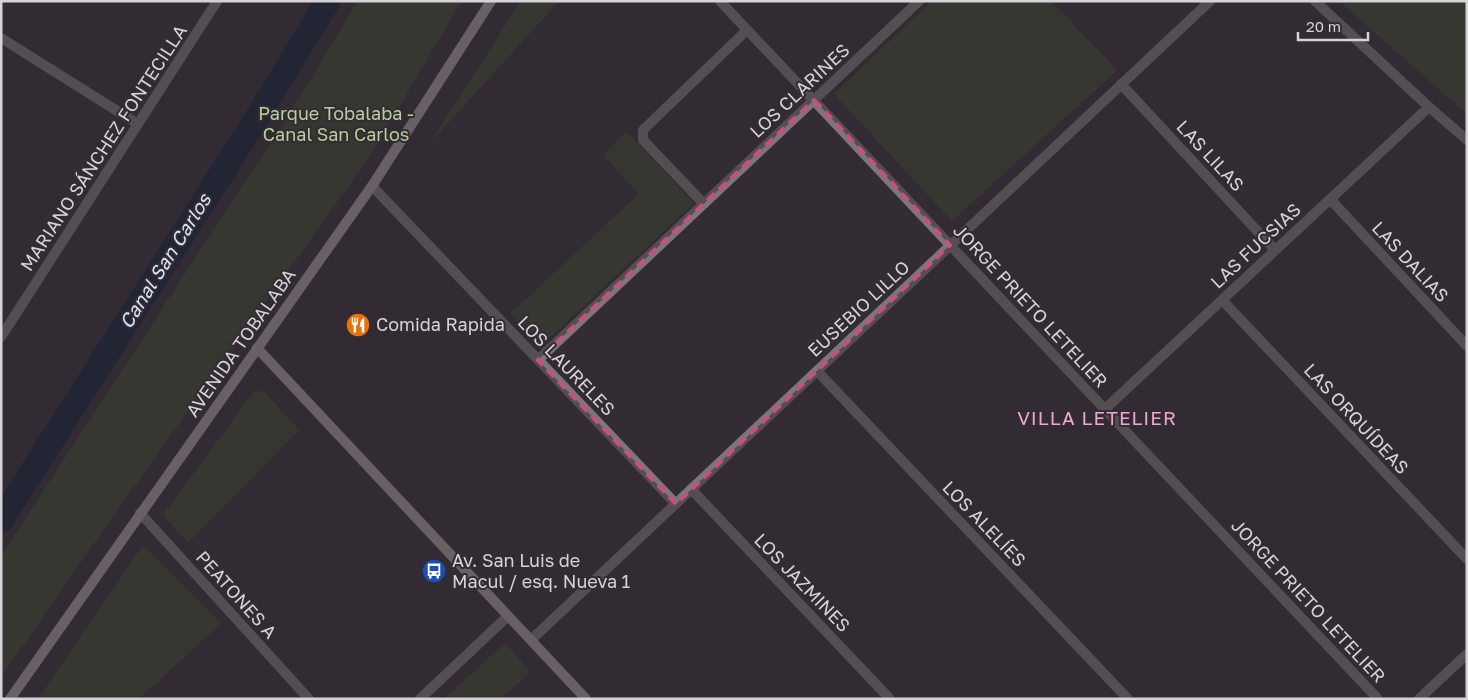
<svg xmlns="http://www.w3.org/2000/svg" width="1468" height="700" viewBox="0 0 1468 700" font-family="'Golos Text',sans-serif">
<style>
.green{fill:#39462b}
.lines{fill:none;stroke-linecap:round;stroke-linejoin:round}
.canal{stroke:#0c1d33;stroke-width:25}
.street{stroke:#7c7776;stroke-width:10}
.secondary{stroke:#a89f9e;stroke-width:10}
.marked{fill:none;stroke:#c85080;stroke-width:4;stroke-dasharray:10 6;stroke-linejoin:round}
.labels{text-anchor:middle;stroke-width:4;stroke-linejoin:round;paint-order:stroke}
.street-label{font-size:18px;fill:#d6d2d7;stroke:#332c34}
.park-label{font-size:18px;fill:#b6cf99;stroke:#332c34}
.poi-label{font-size:18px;fill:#d6d2d7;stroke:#332c34;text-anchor:start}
.water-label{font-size:19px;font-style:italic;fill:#d4e4f7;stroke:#332c34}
.neighbourhood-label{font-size:19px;letter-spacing:1px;fill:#eea7d3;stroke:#332c34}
</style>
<rect width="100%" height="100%" fill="#332c34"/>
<!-- green -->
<path class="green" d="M358,1h104l-92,155 -257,360 -112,161v-121l289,-443z
M521,1h38l-129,142z
M932,1h119l66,69 -165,151 -118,-127z
M1339,1h128v113z
M627,132l67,71 -152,142 -31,-32 128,-119 -36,-39z
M255,390l10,3 34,37 -111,113 -25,-28z
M143,545l78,78 -82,76h-101z
M505,643l25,29 -29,27h-57z"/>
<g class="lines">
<!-- canal -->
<path class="canal" d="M1,520l249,-391 78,-128"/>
<!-- street -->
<path class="street" d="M720,1l658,698
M1315,1l114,106 38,33
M1,38l137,86
M1121,84l154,166
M372,186l304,318
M1330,199l137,147
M704,204l-61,-64v-10l104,-100
M1222,300l245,259
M1,337l216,-336
M538,360l381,-359
M817,371l311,328
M1105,409l324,-302
M691,489l199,210
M140,513l169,186
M531,640l679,-639
M420,699l88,-83
M1419,699l48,-45"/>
<!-- secondary -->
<path class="secondary" d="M257,348l329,351
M10,699l362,-513 119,-185"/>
</g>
<!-- marked area -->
<path d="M0 0H1468V700H0ZM814,100l136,145 -274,259 -138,-144z" fill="#332c34" fill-opacity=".55" fill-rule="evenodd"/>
<path class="marked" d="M814,100l136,145 -274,259 -138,-144z"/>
<!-- icons -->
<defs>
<g id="restaurant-disc" transform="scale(1.25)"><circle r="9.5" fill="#e8710a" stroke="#332c34"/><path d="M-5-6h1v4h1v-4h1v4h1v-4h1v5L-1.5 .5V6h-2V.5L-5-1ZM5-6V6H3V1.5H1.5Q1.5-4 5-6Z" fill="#fff"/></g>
<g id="bus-disc" transform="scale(1.25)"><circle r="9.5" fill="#1a4fb4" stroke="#332c34"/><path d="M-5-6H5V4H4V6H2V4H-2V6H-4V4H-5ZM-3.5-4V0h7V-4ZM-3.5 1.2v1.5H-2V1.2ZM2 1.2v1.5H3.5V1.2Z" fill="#fff"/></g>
</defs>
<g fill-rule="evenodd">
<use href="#restaurant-disc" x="358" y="325"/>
<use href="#bus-disc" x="434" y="571"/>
</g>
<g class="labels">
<!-- street labels -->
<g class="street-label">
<text transform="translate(800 91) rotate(-43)" y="6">LOS CLARINES</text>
<text transform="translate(104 148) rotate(-57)" y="6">MARIANO SÁNCHEZ FONTECILLA</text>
<text transform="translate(1210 156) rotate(47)" y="6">LAS LILAS</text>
<text transform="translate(1256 246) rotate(-43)" y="6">LAS FUCSIAS</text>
<text transform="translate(1410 262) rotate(47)" y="6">LAS DALIAS</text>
<text transform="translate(1030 306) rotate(47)" y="6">JORGE PRIETO LETELIER</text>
<text transform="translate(859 309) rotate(-43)" y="6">EUSEBIO LILLO</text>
<text transform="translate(241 343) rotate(-55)" y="6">AVENIDA TOBALABA</text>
<text transform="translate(566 366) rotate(46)" y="6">LOS LAURELES</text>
<text transform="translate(1356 419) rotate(47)" y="6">LAS ORQUÍDEAS</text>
<text transform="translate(984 524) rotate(46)" y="6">LOS ALELÍES</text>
<text transform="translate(802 583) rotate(46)" y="6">LOS JAZMINES</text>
<text transform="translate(236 595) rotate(48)" y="6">PEATONES A</text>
<text transform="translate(1308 601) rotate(47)" y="6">JORGE PRIETO LETELIER</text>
</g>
<!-- park labels -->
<g class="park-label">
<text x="336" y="120">Parque Tobalaba -<tspan x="336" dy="21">Canal San Carlos</tspan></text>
</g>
<!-- poi labels -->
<g class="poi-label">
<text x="376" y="331">Comida Rapida</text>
<text x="452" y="567">Av. San Luis de<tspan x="452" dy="21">Macul / esq. Nueva 1</tspan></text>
</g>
<!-- water labels -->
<g class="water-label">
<text transform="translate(165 261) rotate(-58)" y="7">Canal San Carlos</text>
</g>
<!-- neighbourhood labels -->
<g class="neighbourhood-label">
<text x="1097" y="425">VILLA LETELIER</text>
</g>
</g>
<!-- border -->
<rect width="1468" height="700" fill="none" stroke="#d6d2d7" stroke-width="5"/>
<!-- scale -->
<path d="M1298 32v8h70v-8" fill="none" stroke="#d6d2d7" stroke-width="2.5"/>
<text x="1306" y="32" font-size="15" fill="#d6d2d7" stroke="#332c34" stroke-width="4" paint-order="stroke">20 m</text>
</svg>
